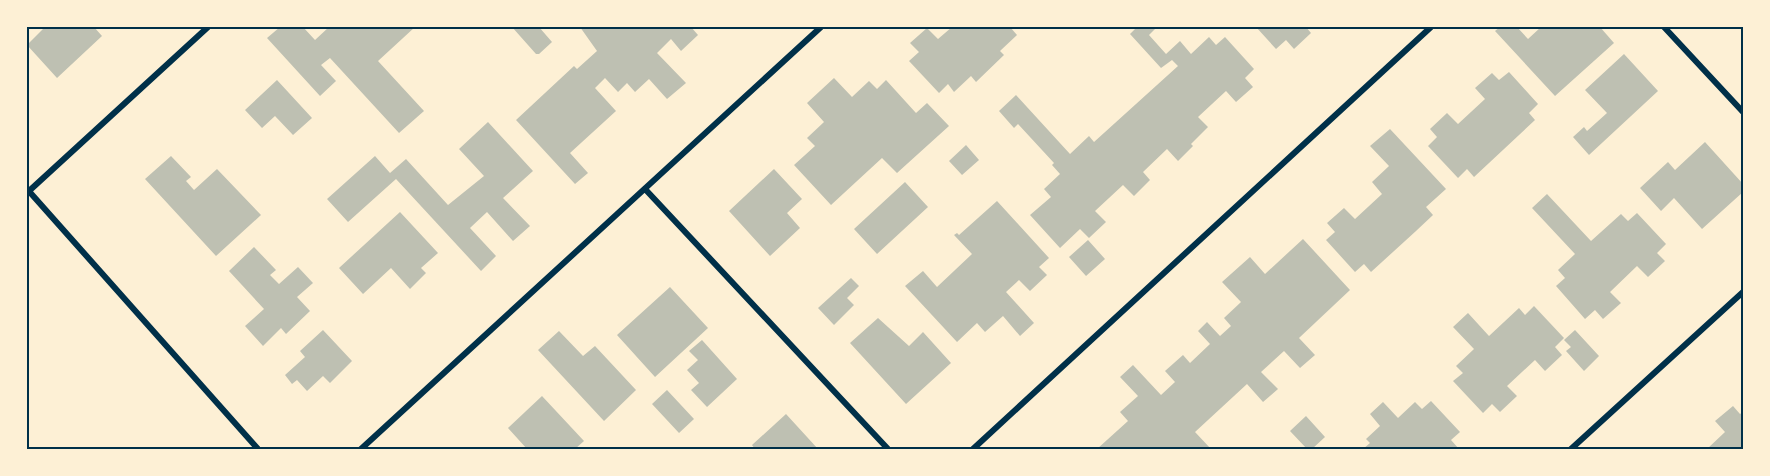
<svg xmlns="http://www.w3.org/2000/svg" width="1770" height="476" viewBox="0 0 1770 476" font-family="Jost,sans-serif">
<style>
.building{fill:#bec0b2}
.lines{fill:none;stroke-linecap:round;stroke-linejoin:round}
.minor{stroke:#003049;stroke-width:6}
.neatline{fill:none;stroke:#003049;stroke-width:2}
</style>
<rect width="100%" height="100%" fill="#fdf0d5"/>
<!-- building -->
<path class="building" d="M45,27h49l8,9 -45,42 -30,-33z
M280,27h23l12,13 14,-13h86l-37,34 46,50 -25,22 -69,-75 -9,7 15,16 -16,15 -53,-58z
M512,27h27l13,15 -13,12h-3z
M580,27h111l7,8 -17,16 -10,-12 -14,14 29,30 -19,16 -18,-20 -14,13 -8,-9 -9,9 -13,-14 -10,10 21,23 -46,42 18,20 -13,11 -59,-64 58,-54 3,3 20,-18z
M952,27h58l7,8 -17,16 4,4 -28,27 -5,-6 -17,16 -6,-8 -9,9 -30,-32 10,-9 -9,-9 17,-15 11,11z
M1137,27h20l-8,8 17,19 14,-13 11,13 18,-17 7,8 9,-8 29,32 -9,9 8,9 -17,15 -10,-11 -28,26 10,10 -17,17 2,2 -15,15 -11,-12 -24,23 7,8 -16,16 -11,-11 -28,26 11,11 -17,16 -9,-9 -20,19 -30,-33 21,-18 -7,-8 16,-15 -8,-9 2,-2 -36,-39 -4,4 -15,-17 17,-16 54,59 19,-18 5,6 84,-76 -6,-6 -11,8 -31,-34z
M1256,27h50l5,6 -17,16 -8,-9 -10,9z
M1500,27h17l11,12 13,-12h59l14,16 -59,53 -60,-65z
M1624,54l34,37 -69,64 -16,-18 11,-10 3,4 20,-18 -22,-23z
M1509,72l29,32 -9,9 6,7 -61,57 -7,-8 -9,9 -30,-32 9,-9 -7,-8 17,-16 11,11 27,-25 -10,-11 17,-15 7,7z
M834,78l18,19 17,-16 8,8 9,-9 30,33 11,-10 22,23 -52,47 -15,-15 -51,47 -37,-40 21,-19 -8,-8 17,-16 -17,-19z
M277,80l35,38 -19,17 -18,-19 -13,12 -17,-18z
M488,122l45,49 -30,27 27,28 -17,15 -26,-29 -17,16 26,28 -15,15 -85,-92 -48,43 -21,-23 48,-43 15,17 16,-14 42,46 36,-29 -25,-27z
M1390,129l56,60 -20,18 7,8 -17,16 -45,41 -7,-8 -9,8 -29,-32 9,-8 -8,-9 17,-15 11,11 27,-25 -10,-12 17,-16 -19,-20z
M1705,142l38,42v8l-41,37 -28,-31 -13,13 -21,-23 28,-26 7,8z
M966,145l13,15 -17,15 -13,-14z
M171,156l20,21 -5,4 8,9 23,-21 44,46 -45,41 -71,-77z
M774,169l28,30 -15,14 13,15 -30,28 -41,-45z
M905,182l23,25 -51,47 -23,-25z
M1547,194l44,47 30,-27 7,7 9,-8 29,31 -9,9 8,8 -17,16 -11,-11 -27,26 11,11 -18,16 -8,-9 -10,9 -29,-33 9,-8 -7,-8 17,-16 -43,-46z
M997,201l52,57 -10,9 8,8 -17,16 -11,-11 -13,12 28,31 -14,13 -17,-20 -18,16 -8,-9 -20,19 -52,-56 18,-15 14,16 35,-33 -18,-19 3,-2 2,2z
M400,212l38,41 -17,15 5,5 -16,16 -19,-21 -28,26 -24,-26z
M1303,239l47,51 -51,48 16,17 -15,13 -16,-17 -23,21 17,17 -15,13 -16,-18 -52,48 16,17h-114l31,-28 -8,-9 18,-16 -18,-19 13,-12 28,30 14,-13 -10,-11 18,-16 7,8 20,-19 -12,-13 9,-9 13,14 11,-10 -7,-8 17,-16 -19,-20 28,-25 15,17z
M1088,240l17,19 -19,17 -17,-19z
M254,247l22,23 -6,5 9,9 19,-17 15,16 -16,14 13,14 -24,23 -5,-6 -18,18 -18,-20 19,-17 -35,-38z
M851,278l8,8 -12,12 7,7 -20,20 -16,-17z
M670,287l38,41 -53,49 -38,-42z
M1534,306l30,32 -9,9 7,8 -17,16 -10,-11 -28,26 10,10 -17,16 -8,-8 -9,9 -30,-32 10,-8 -7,-7 18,-17 -21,-22 15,-14 21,23 30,-28 6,7z
M878,318l31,28 14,-14 28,31 -45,41 -56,-61z
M323,330l29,31 -22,22 -7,-7 -16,15 -10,-11 -5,4 -7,-9 20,-18 -5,-6z
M1575,330l24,26 -15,15 -18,-20 5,-4 -7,-7z
M559,331l24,25 12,-10 41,44 -32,31 -66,-71z
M702,340l35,39 -30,28 -16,-17 8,-7 -12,-13 11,-10 -9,-9z
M667,390l27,29 -15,14 -27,-29z
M542,396l42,45 -9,8h-48l-19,-21z
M1431,401l29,31 -9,8 8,9h-96l7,-6 -4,-4 14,-13 -10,-12 13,-12 15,16 17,-16 7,7z
M1733,406l7,8 3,-2v37h-36l18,-17 -10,-11z
M786,414l32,35h-63l-3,-4z
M1306,416l19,21 -13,12h-5l-17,-18z"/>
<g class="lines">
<!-- minor -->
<path class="minor" d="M1664,27l79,85
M27,189l231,260
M645,189l243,260
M29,191l179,-164
M361,449l460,-422
M973,449l458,-422
M1571,449l172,-157"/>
</g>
<!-- border -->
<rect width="1770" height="476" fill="none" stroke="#fdf0d5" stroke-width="57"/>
<rect x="28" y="28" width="1714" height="420" class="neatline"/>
</svg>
